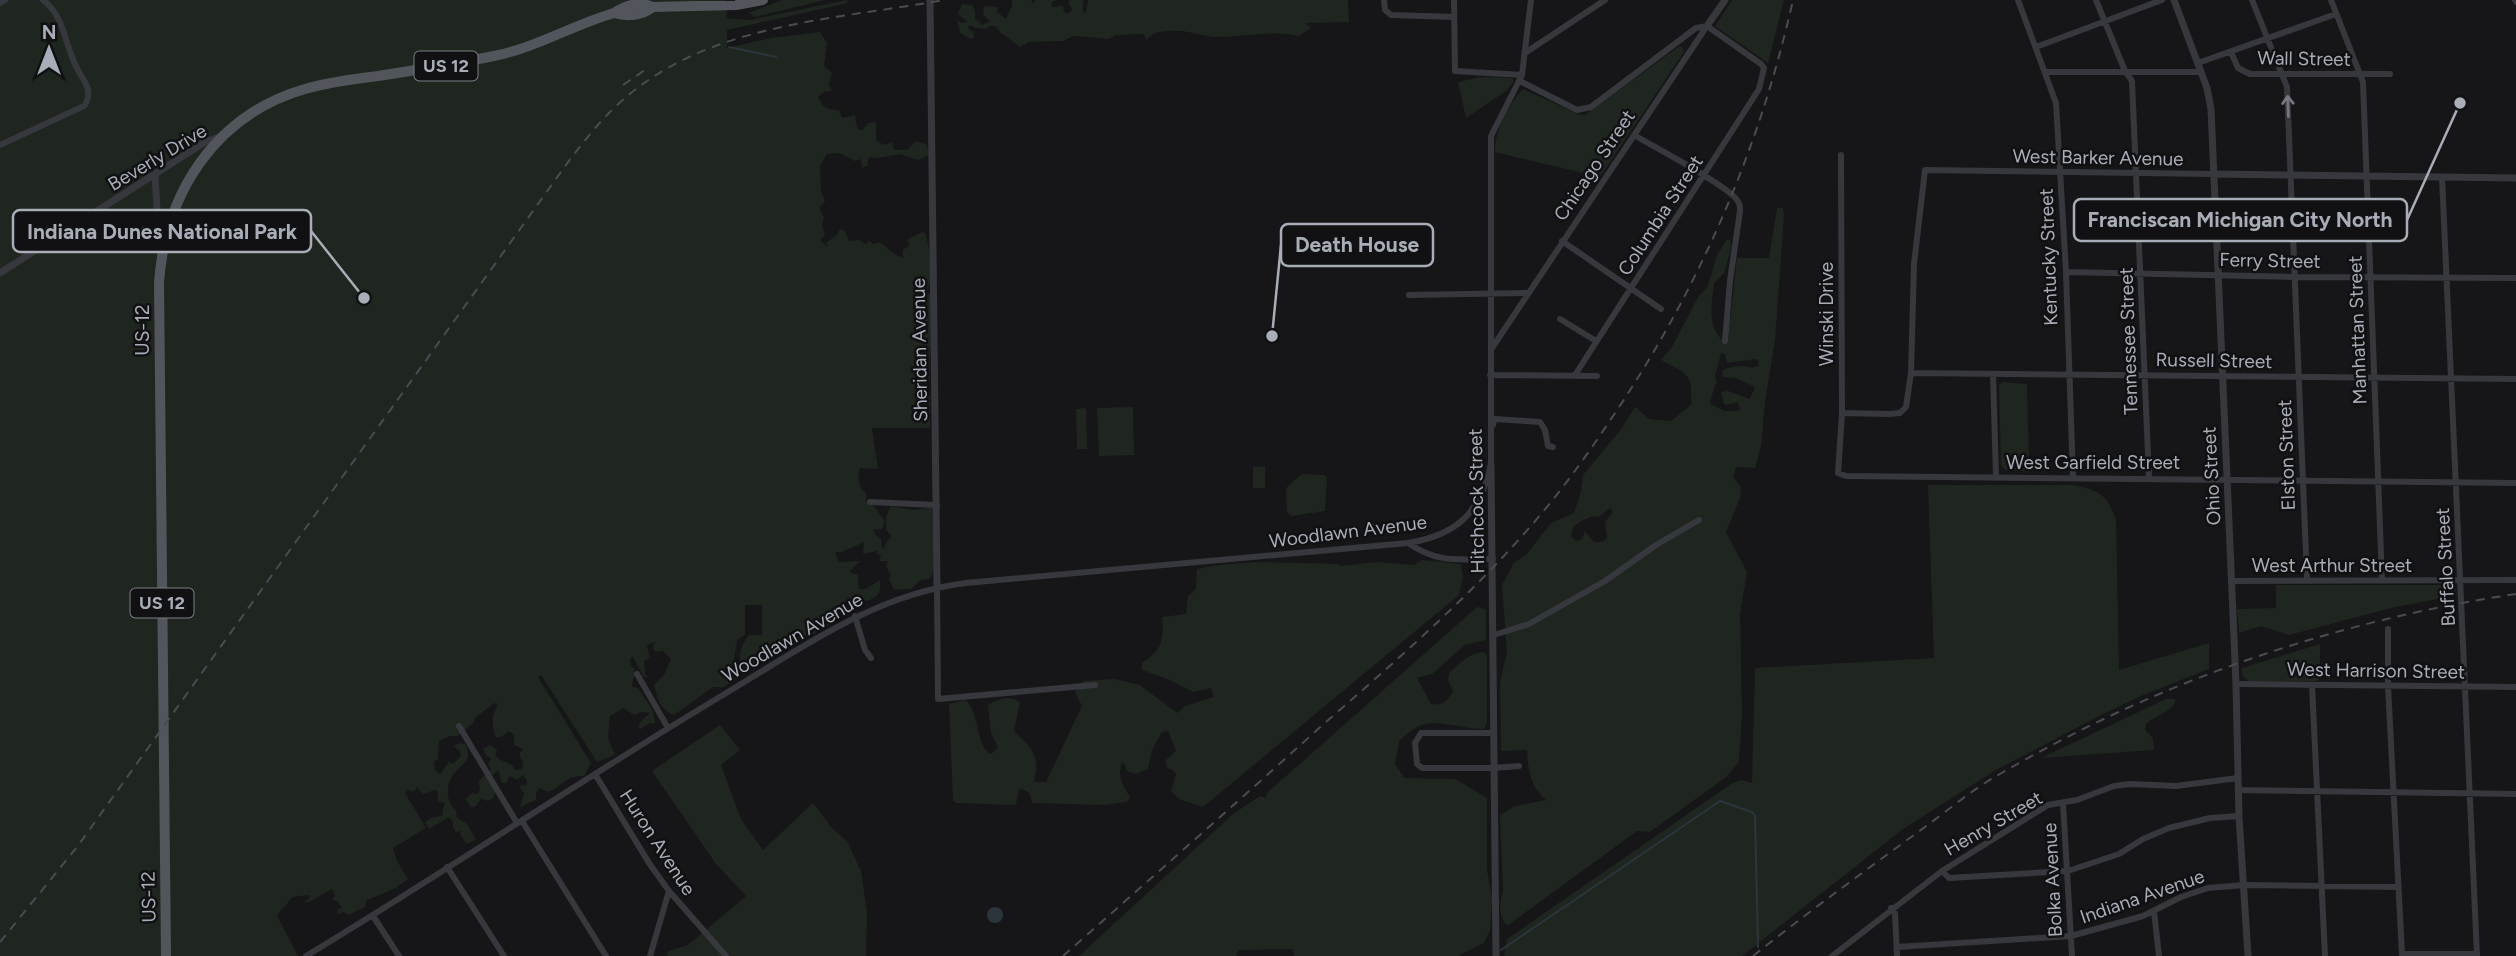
<svg xmlns="http://www.w3.org/2000/svg" width="2516" height="956" viewBox="0 0 2516 956" font-family="Figtree,sans-serif">
<style>
.green{fill:#1e261f;fill-rule:evenodd}
.water{fill:#2c353c}
.lines{fill:none;stroke-linecap:round;stroke-linejoin:round}
.stream{stroke:#2c353c;stroke-width:2}
.minor{stroke:#37383d;stroke-width:6}
.tertiary{stroke:#37383d;stroke-width:7}
.primary{stroke:#53555c;stroke-width:10}
.rail{stroke:#4a4c52;stroke-width:2;stroke-dasharray:9 7;stroke-linecap:butt}
.oneway{stroke:#757881}
.labels{text-anchor:middle;stroke-width:5;stroke-linejoin:round;paint-order:stroke}
.shield{fill:#111113;stroke:#7b7e86;stroke-width:2}
.shield-label{font-size:18px;font-weight:bold;fill:#a8adb8}
.street-label{font-size:19px;fill:#a8adb8;stroke:#111113}
.leader{fill:none;stroke:#a8adb8;stroke-width:2.5}
.callout-dot{fill:#a8adb8;stroke:#111113;stroke-width:2.5}
.callout{fill:#111113;stroke:#a8adb8;stroke-width:2.5}
.callout-label{font-size:21px;text-anchor:middle;font-weight:bold;fill:#a8adb8}
</style>
<rect width="100%" height="100%" fill="#161618"/>
<!-- green -->
<path class="green" d="M0,0h726l1,18 23,2 97,-20 1,3 -121,27v18l44,-10 49,-6 7,11 -3,23 8,7 -3,11 3,7 -8,1 -6,5c5,11 9,13 21,13l3,8 13,-3 2,13 5,3 6,-8 8,-1v19l9,4 7,-3 2,8h13l9,-9 11,4 2,10 -11,5 -18,-6 -22,4 -9,-1 -2,9 -5,2 -1,-9 -6,2 -16,-8 -12,1 -7,12 1,25 4,10 -6,7 5,10 -2,7 3,10 -5,5 8,7 -2,-4 10,-7 4,-7 5,2 4,10 10,-1 7,4 3,-3 4,3 7,-2 16,13 7,3v-8l7,-5 -3,-5 15,-8 3,1c5,13 9,50 1,60l6,2 -3,86 -10,10 11,5v32h-58l6,41 -18,-1c-3,10 -2,19 6,25v9l9,5 10,15 -3,7 -9,1 3,5 5,4 1,11 9,-14 -5,-6v-13l5,-11 23,4 18,-3 2,61 -4,11 -9,1 -10,9 -17,1 -5,-11 2,-4 -5,-9 2,-5h-9l2,-7 -4,1v-4l-14,3 1,-12 -22,10h-7l4,10 21,-1 -11,11 9,3 1,14h7l14,-9c2,26 -15,14 -29,32l-104,60 -4,-1c-6,-14 -3,-24 6,-36h13v-30h-17v30l-8,5 -3,20 1,20 -12,7h-10l-39,28c-15,-6 -16,-16 -20,-30l10,-10 7,-16 -9,-9 -2,2 -6,-1 -1,-5 3,-4 -9,3 3,13 -6,3 1,13 3,3h-4l-12,-21 -2,4 1,6 4,3 -3,18 6,1c8,12 17,22 17,36l-5,-1 -9,6 -3,-1 3,-7 9,-8 -8,-1 -8,3 -11,-7 -13,8 -2,22 7,17 -18,7 -56,-87 -3,2 53,86 -7,13c-17,-1 -22,10 -36,16l-9,-4 -3,6v6l-16,7 4,-14 -5,-7 7,-1 1,-5 -4,-5 -6,5 -7,-4 -4,7h-4l-4,-13 -8,8 5,15 -1,4 -6,4 -7,-2 -6,8h-4l-6,-8 7,-6 6,1 2,-5 -1,-8 12,-12 -3,-4 3,-7 -5,-2 -3,-7 8,-4 6,5 -2,5c6,8 16,6 20,15l7,-1 1,-6 -4,-9 4,-5 -9,-4v-10l-5,-4 -8,6h-5c-4,-9 -5,-23 1,-30l-1,-4 -3,1 -18,14 -2,5 -15,13h-8l-11,5 -1,18 -4,3 1,8 5,4 9,-12 4,2 8,-8 -1,-5 -7,-5 7,-3 5,1c10,18 -7,21 -14,34 -3,5 -3,11 -3,17 1,7 2,10 8,15l1,8 10,6 9,16 -10,4 -6,-10 1,-3 -5,1 -3,-5v-5l-4,-5 -20,12 -4,-7 6,-4 12,-2 -1,-3 3,-10 -7,-2v-9l-3,-2 -12,4 -6,-7 -3,5 -6,-2 -3,3 21,35 -33,20 4,13 11,18 -14,10 -27,11 -2,7 -16,8 -6,-3 -6,2 1,-5 4,-1 -4,-6 -6,-2 3,-4 -3,-7 -23,13h-5l5,-3v-4l-16,2 -16,18 21,41h-298z
M782,0h43l-70,17 -7,-4z
M1012,0h19l2,3 3,-3h21l-6,3 1,4 11,-1 1,6 4,2 4,-4 -4,-8 2,-2h13v13l3,-1 2,-12h260l1,22 -44,1 6,5 -12,8c-27,-6 -53,1 -80,1 -17,0 -32,-8 -49,-6 -3,0 -13,1 -16,2 -3,2 -5,5 -8,7l-2,-6 -28,1 -7,4 -36,-3 -10,5 -34,1 -9,5 -19,-14 -6,-7h-6l-2,3 -11,-1 -6,-3 -2,3 6,5v5l-4,1 -10,-6 -3,-14 3,4 8,-1 -10,-8 4,-10 10,1 3,6v9l5,1 1,4 9,-4 -7,-6 1,-9 14,1 -1,5 9,7 6,-13z
M1732,0h52l-16,63 -53,-37z
M1678,47h4l2,5 -84,125 -105,-25c0,-22 13,-47 28,-63l55,25 7,1z
M1481,77l30,1 3,3 -8,10 -40,27 -8,-36z
M1777,208h6l1,8 -9,124 -10,62 -4,44 -6,22 -19,-1 -3,10 8,10 -1,11 -14,34 21,40 -7,42 2,100 -3,48 -13,15 -76,55 -13,-1 -130,95c-8,-9 -8,-23 -4,-34l-3,-77 15,-9 31,-6c-16,-14 -18,-30 -19,-50l-26,1 -1,-70 7,-28 -5,-68 12,-22 12,-8 25,-32 23,-10 7,-21 2,-17 39,-47 13,-21 14,12 22,2 20,-16c2,-31 -3,-31 -30,-45l11,-13 26,-50 10,-11 9,-31 10,-16 4,2c1,10 -5,21 -6,31l-11,11c-2,23 -8,43 11,60l3,-4 9,-81h32zM1721,353l4,1 2,9 29,-4 3,3 -1,4 -6,2c-7,-3 -24,-2 -30,3l1,6 13,1 19,9 -5,12 -22,-8 -7,1 3,12 3,1 10,-3 3,6 -1,3h-14l-13,-6 -2,-2 5,-18 2,-2 -2,-7zM1610,508l3,4 -8,10 2,16 -5,4h-8l-9,-11 -3,8 -5,2 -5,-3c-2,-14 9,-17 21,-22l5,1z
M2002,382l25,2 2,82 -4,5 -19,-1 -5,-4 -2,-81z
M1133,407l1,48 -35,1 -2,-48z
M1086,408l1,41h-10l-1,-40z
M1265,466v22h-12v-21z
M1302,474l22,1 3,3 -2,33 -34,5 -4,-4 -1,-24z
M1928,485h143c27,5 36,8 45,35l3,150 90,-27v26l-66,26 -44,21 -103,54 -93,59 -161,127h-238l3,-17 224,-155 10,-4 11,3 3,-115 179,-10z
M1422,560l39,4 2,14 -4,17 -256,212 -24,-8 -8,-8 5,-17 -3,-4 -6,-2 -1,-8 10,-9 -8,-20 -6,1 -10,18 -4,19 -12,5 -9,-3 -2,-7 -3,-1c-5,13 1,23 8,34l-3,5 -23,3 -72,-2c-1,-9 -3,-13 -13,-14l-3,16 -60,-2 -3,-3 -4,-96 16,-4c16,13 9,42 25,54l8,-6 -7,-15 -3,-28c11,-6 21,-10 32,-3l-6,29c18,17 27,24 20,51h12l36,-76 -7,-14 8,-11 31,-2 26,6 37,28 8,-7 29,-9 -3,-9 -18,4 -23,-12 -28,-10v-7c20,-13 22,-23 20,-46l24,-3 2,-18 8,-7 1,-20c45,-10 94,-6 140,-5l3,2 36,-4 38,3z
M2276,585h174l5,3 2,7 -66,13 -102,27 -28,-9 -22,7 -2,-24 39,-1z
M1477,607l9,2v31l-21,5 -33,29 -15,4 14,26c12,2 17,-4 22,-13l-5,-10 1,-8c9,-9 22,-21 35,-21l3,4v68l-3,5c-17,1 -46,-10 -62,-4 -8,2 -17,11 -23,16l-4,23 9,14 51,1 32,19v72l5,28 -2,33 -6,12 -26,13h-164l-2,-7 -53,1 -3,6h-157l154,-142 27,-18 6,2 1,-5z
M2320,644v34l-3,3h-69l-6,-6v-7z
M2166,699h9v4c-7,11 -20,12 -29,21l-1,6 8,8 1,12 -113,8z
M720,725l20,25 -19,15 20,54 22,31 50,-47 19,25 15,13 14,30 6,41 -1,44h-200l3,-5 19,-6 58,-49 -30,-32 -64,-93z"/>
<!-- water -->
<path class="water" d="M987 915a8 8 0 1 1 16 0a8 8 0 1 1-16 0Z"/>
<g class="lines">
<!-- stream -->
<path class="stream" d="M729,47l47,10
M1501,950l219,-149 32,11 3,4 3,131"/>
<!-- minor -->
<path class="minor" d="M1384,0l1,10 6,5 63,2
M1454,0l1,71 67,4
M2018,0l38,103 10,169 7,206
M2096,0l29,71 7,10 17,397
M2252,0l35,87 20,493
M2331,0l32,82 19,498
M2515,0l1,2
M0,3l5,-3
M2036,47l126,-47
M2231,52l7,16 12,6h140
M1525,53l80,-53
M2198,63l138,-49
M2046,72h155
M1520,81l57,29 14,-3 105,-79 11,-2
M1634,135c20,12 93,50 103,65 3,4 3,6 3,11l-10,70 -5,60
M0,145l84,-39c4,-5 5,-9 4,-16 -1,-7 -7,-13 -10,-20 -13,-22 -13,-54 -35,-70
M1841,155l1,258 -4,60 8,3 670,7
M2442,177l35,779
M1562,241l99,68
M2066,272l228,5 222,1
M1409,295l119,-2
M1560,319l36,22
M1492,348l215,-322
M1911,373l605,6
M1993,374l3,103
M1490,375l107,1
M1575,375l184,-286 5,-21 -3,-4 -54,-38
M1842,413l48,1 10,-1 6,-6 5,-34 3,-109 11,-94 288,4
M1493,425l1,-6 46,3 5,8 3,16 5,1
M870,502l67,3
M1408,543c31,21 50,16 85,16
M2231,581l285,-1
M937,587l1,112 157,-14
M855,616l10,34 6,8
M2388,629v57l14,268h75
M1494,635l35,-11 76,-43 51,-36 43,-25
M637,674l31,54
M2236,684l280,3
M2312,685l13,271
M459,726l58,97
M1494,733h-73l-6,10 2,21 5,4h72l25,-2
M595,774l54,89 20,28 57,65
M2238,790l278,4
M2063,803l9,153
M522,821l84,135
M447,867l57,89
M1942,871l7,7 119,-7 51,-17 24,-15 26,-11 41,-10 29,-2
M1891,908l4,5 2,43
M2154,911l5,45
M373,916l26,40
M1897,947l174,-11 72,-20 38,-19 27,-9 36,-3 154,2
M306,956c141,-85 276,-177 417,-261 77,-46 152,-101 243,-112l442,-40c49,-8 72,-30 83,-78v-329l31,-61 9,-75
M650,956l19,-65
M1832,956l110,-85 106,-66 29,-5 37,-14 16,-2 46,2 62,-8"/>
<!-- tertiary -->
<path class="tertiary" d="M930,0l7,587
M2174,0l33,88 4,21 25,575 3,132 9,140
M1707,26l18,-26
M2213,174l303,4
M155,175l4,69 3,6
M0,273l205,-131 14,-5
M1491,465l5,491"/>
<!-- primary -->
<path class="primary" d="M614,13c13,4 28,3 39,-6
M166,956l-7,-673c6,-90 56,-168 146,-194 24,-7 49,-10 73,-13 39,-6 77,-12 116,-20 41,-8 79,-31 120,-43 12,-8 25,-12 39,-6l83,-2 27,-5"/>
<!-- rail -->
<path class="rail" d="M623,85l25,-17
M0,942l77,-95 494,-689c12,-15 24,-31 38,-45 88,-90 219,-92 335,-113
M1063,956c85,-75 170,-150 254,-226 82,-72 165,-143 234,-228 21,-26 40,-53 58,-80 88,-129 150,-270 184,-422
M1753,956c54,-43 109,-83 165,-124 27,-19 53,-42 82,-58 159,-93 334,-153 516,-180"/>
</g>
<!-- one-way arrows -->
<defs><path id="oneway-shaft" d="M-6 0H5M1.5-3L5.5 0L1.5 3" fill="none" stroke-width="1.6" stroke-linecap="round" stroke-linejoin="round" transform="scale(1.75)"/></defs>
<use class="oneway" href="#oneway-shaft" transform="translate(2288 106) rotate(-92)"/>
<g class="labels">
<!-- shield labels -->
<g class="shield">
<rect x="414.5" y="51.5" width="63" height="29" rx="5"/>
<rect x="130.5" y="588.5" width="63" height="29" rx="5"/>
</g>
<g class="shield-label">
<text x="446" y="72">US 12</text>
<text x="162" y="609">US 12</text>
</g>
<!-- street labels -->
<g class="street-label">
<text transform="translate(2304 58) rotate(1)" y="7">Wall Street</text>
<text transform="translate(157 157) rotate(-31)" y="7">Beverly Drive</text>
<text transform="translate(2098 157) rotate(1)" y="7">West Barker Avenue</text>
<text transform="translate(1594 165) rotate(-56)" y="7">Chicago Street</text>
<text transform="translate(1660 215) rotate(-57)" y="7">Columbia Street</text>
<text transform="translate(2048 257) rotate(-92)" y="7">Kentucky Street</text>
<text transform="translate(2270 260) rotate(1)" y="7">Ferry Street</text>
<text transform="translate(1826 314) rotate(-90)" y="7">Winski Drive</text>
<text transform="translate(142 330) rotate(-90)" y="7">US-12</text>
<text transform="translate(2357 330) rotate(-92)" y="7">Manhattan Street</text>
<text transform="translate(2128 341) rotate(-92)" y="7">Tennessee Street</text>
<text transform="translate(919 350) rotate(-91)" y="7">Sheridan Avenue</text>
<text transform="translate(2214 360) rotate(1)" y="7">Russell Street</text>
<text transform="translate(2286 455) rotate(-92)" y="7">Elston Street</text>
<text x="2093" y="469">West Garfield Street</text>
<text transform="translate(2211 476) rotate(-93)" y="7">Ohio Street</text>
<text transform="translate(1476 501) rotate(-91)" y="7">Hitchcock Street</text>
<text transform="translate(1348 531) rotate(-7)" y="7">Woodlawn Avenue</text>
<text x="2332" y="572">West Arthur Street</text>
<text transform="translate(2445 567) rotate(-93)" y="7">Buffalo Street</text>
<text transform="translate(792 637) rotate(-30)" y="7">Woodlawn Avenue</text>
<text transform="translate(2376 670) rotate(1)" y="7">West Harrison Street</text>
<text transform="translate(1993 823) rotate(-30)" y="7">Henry Street</text>
<text transform="translate(658 842) rotate(57)" y="7">Huron Avenue</text>
<text transform="translate(2052 880) rotate(-93)" y="7">Bolka Avenue</text>
<text transform="translate(2142 896) rotate(-19)" y="7">Indiana Avenue</text>
<text transform="translate(148 897) rotate(-91)" y="7">US-12</text>
</g>
</g>
<!-- callouts -->
<path class="leader" d="M2460 103L2407 220M364 298L311 231M1272 336L1281 245"/>
<g class="callout-dot">
<circle cx="2460" cy="103" r="7"/>
<circle cx="364" cy="298" r="7"/>
<circle cx="1272" cy="336" r="7"/>
</g>
<g class="callout">
<rect x="2074" y="199" width="333" height="42" rx="7"/>
<rect x="13" y="210" width="298" height="42" rx="7"/>
<rect x="1281" y="224" width="152" height="42" rx="7"/>
</g>
<g class="callout-label">
<text x="2240" y="227">Franciscan Michigan City North</text>
<text x="162" y="239">Indiana Dunes National Park</text>
<text x="1357" y="252">Death House</text>
</g>
<!-- north arrow -->
<g transform="translate(49 49)" stroke="#111113" stroke-width="5" paint-order="stroke">
<path d="M0-5L12 26L0 18L-12 26Z" fill="#a8adb8"/>
<text y="-10" font-size="19" font-weight="bold" text-anchor="middle" fill="#a8adb8">N</text>
</g>
</svg>
